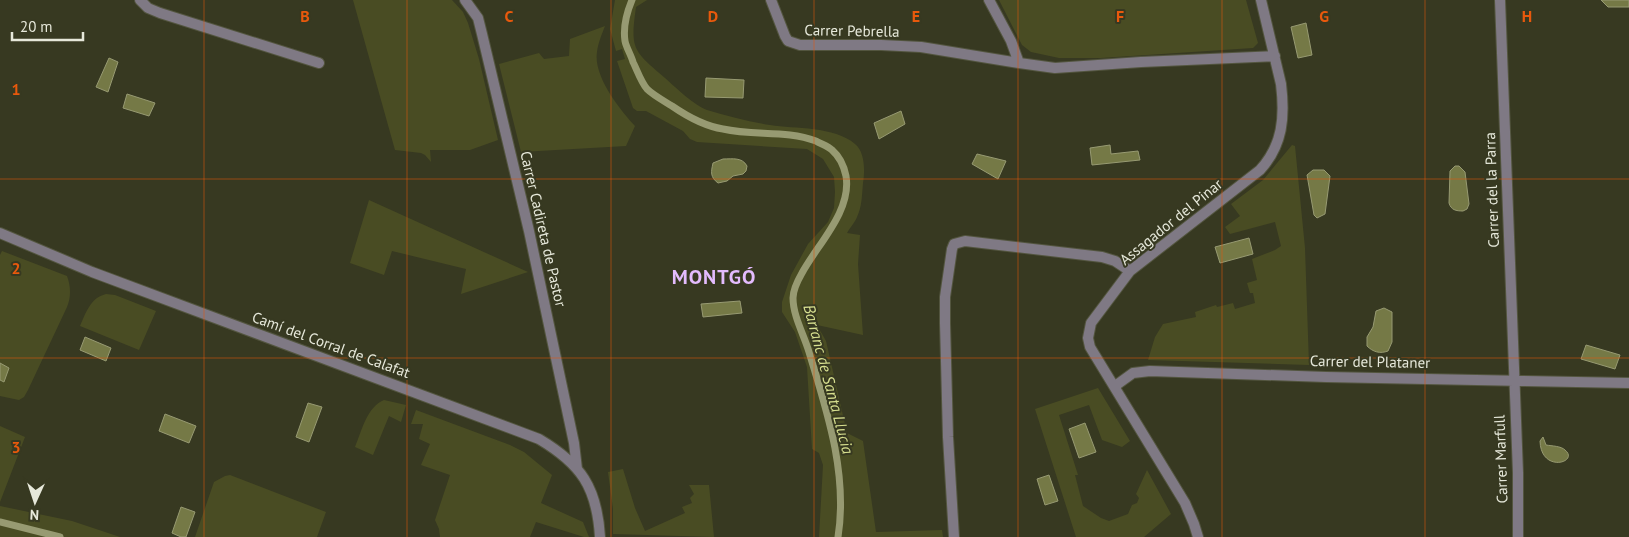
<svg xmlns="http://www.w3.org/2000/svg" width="1629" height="537" viewBox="0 0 1629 537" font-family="'PT Sans',sans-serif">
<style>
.green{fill:#494c23}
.water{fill:#757946;stroke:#979a72}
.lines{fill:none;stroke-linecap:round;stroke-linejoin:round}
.stream{stroke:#979a72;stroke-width:7}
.minor-casing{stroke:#53553f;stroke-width:12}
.minor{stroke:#7f7984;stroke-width:10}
.grid{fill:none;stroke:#e8590c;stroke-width:1;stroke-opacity:0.55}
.labels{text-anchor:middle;stroke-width:4;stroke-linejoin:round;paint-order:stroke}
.street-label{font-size:15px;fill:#e6e8da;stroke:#373921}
.water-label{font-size:16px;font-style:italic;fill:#d7df8f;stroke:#373921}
.district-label{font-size:20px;font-weight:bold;letter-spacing:1px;fill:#e3bbfd;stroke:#373921}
.grid-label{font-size:16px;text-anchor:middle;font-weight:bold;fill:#e8590c;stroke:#373921;stroke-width:4;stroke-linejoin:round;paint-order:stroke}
</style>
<rect width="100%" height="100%" fill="#373921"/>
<!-- green -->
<path class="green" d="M353,0h99l11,12 5,11 11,36 19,81 -28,10h-40l1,12 -6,-7 -4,-2 -26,-3z
M615,0h32l-11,7c-6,43 -3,43 29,71 10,9 30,28 42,32 20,6 42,12 63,15 25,4 64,1 85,19 10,8 10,27 8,39 -1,11 -1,24 -6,34 -2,5 -7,11 -10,16l13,2 -2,29 5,71 -46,-10 9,16 21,92 16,8 13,91 66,-2 1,7h-124l4,-72 -4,-12 -7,-4 -5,-82 -12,-35 -13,-20v-10l9,-27 17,-31 20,-22 6,-14 1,-16 -1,-15 -11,-18 -16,-10 -110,-7 -7,-3 -7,-8 -37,-20h-9l-4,-3 -16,-47 8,-2 -3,-10 -6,2 -6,-22z
M999,0h247l12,43 -5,5 -152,10h-42l-28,-6 -9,-7z
M605,26c-3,8 -7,17 -8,26 -4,24 23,58 38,74l-9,20 -105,6 -22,-88 40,-11 5,6 25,-3 1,-17z
M1292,145l3,1 10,102 4,117 -161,-5 7,-23 8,-13 33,-7 -1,-5 21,-7 1,2 16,-4 2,6 20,-6 -2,-10h-3l-3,-10 10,-3 -5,-21 23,-9 6,-4 -6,-24 -45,12 -5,-7 15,-11 -9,-12 32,-24z
M369,200l159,72 -67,22 5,-25 -74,-18 -8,24 -34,-12z
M2,251l65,25c4,11 4,21 0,31l-39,83 -4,7 -5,3 -19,-4v-141z
M106,294l9,1 41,16 -17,39 -59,-24c6,-13 10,-28 26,-32z
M1098,388l32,53 -8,6 -20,-7 -13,-35 -30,10 19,60h-3l8,31 18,12 8,3 19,-7 4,-9 5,-2 2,-5 -3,-4 11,-24 24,44 -27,23h-68l-41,-128z
M384,400l22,5 -5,17 -12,-6 -16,39 -18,-8c7,-17 12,-40 29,-47z
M416,410l94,35 14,7 28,23 -11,28 42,19 6,15h-5l-48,-15 -6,15h-90l-1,-8 -4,-9 15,-45 -29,-10 9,-21 -11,-5 4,-15h-12z
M0,426l25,11 -25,65z
M623,469l12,39 10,23 40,-18 -3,-6 10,-4 -2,-5 4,-4 -5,-9h20l5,52 -101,-3v-25l-5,-37z
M230,475l96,37 -9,25h-122l19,-55 11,-6z
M0,506l72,15 48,16h-120z"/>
<!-- water -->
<path class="water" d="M1601,0h28v7h-21z
M1306,23l6,32 -14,3 -7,-31z
M109,58l9,4 -10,30 -12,-5z
M706,78l38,2 -1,18 -38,-1z
M127,94l28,9 -6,13 -26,-8z
M901,111l4,13 -26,15 -5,-16z
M1110,145l1,9 27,-3 2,9 -48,5 -2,-17z
M977,154l29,7 -8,18 -26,-15z
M723,159c10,0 19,-2 24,7l-1,5 -3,3 -10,2 -6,5 -9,2c-8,-6 -7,-11 -5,-20z
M1455,166h4l6,6 4,32 -2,5 -4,2c-7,0 -12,-1 -14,-8l1,-32z
M1313,170h11l6,6 -5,38 -8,4 -3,-3 -7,-40z
M1249,238l4,16 -33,9 -5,-16z
M740,301l2,12 -39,4 -2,-13z
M1384,308l8,4v30l-4,9c-8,3 -15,1 -21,-5v-9l6,-10 3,-16z
M85,337l26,11 -5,13 -26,-11z
M1586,345l34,10 -5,14 -34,-10z
M0,363l9,5 -5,14 -4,-2z
M308,403l14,4 -13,35 -13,-5z
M165,414l31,12 -7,17 -30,-12z
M1085,423l11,29 -17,6 -10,-29z
M1543,437l3,8c6,1 15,1 19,5 15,12 -24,24 -25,-9z
M1049,475l9,26 -13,4 -8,-26z
M181,507l14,5 -9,25h-5l-9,-4z"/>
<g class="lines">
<!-- stream -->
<path class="stream" d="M632,0c-5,12 -9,28 -7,41 1,6 6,14 8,21 4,8 8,20 14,27 6,6 17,12 25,17 16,11 32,20 51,23 31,7 63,1 93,12 5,3 12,5 16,9 8,7 12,16 14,26 6,35 -29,69 -44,97 -4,7 -9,17 -9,25 0,18 11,37 16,54 18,59 39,122 29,185
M0,522l60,15"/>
<!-- minor casing -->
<g class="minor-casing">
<path id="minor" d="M140,0l8,8 12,5 159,50
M465,0l13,18 4,16 47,197 45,212 3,26
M771,0l14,36 3,5 12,4h81l40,2 98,16
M989,0l22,41 8,22 36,5 86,-6 134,-6
M1500,0l18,473v64
M0,233l92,39 447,167c42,25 58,48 61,98
M1115,386l18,-13 17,-2 176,6 303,6
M954,537l-6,-100 -3,-114v-26l7,-48 2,-5 11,-3 137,16 13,4 15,10
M1198,537l-4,-13 -9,-21 -95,-156 -2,-9 3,-15 39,-52 130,-101c23,-25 25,-53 21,-86l-20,-84"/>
</g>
<!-- minor -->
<use href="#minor" class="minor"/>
</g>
<!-- grid -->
<path class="grid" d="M204,0v537M407,0v537M611,0v537M814,0v537M1018,0v537M1222,0v537M1425,0v537M0,179h1629M0,358h1629"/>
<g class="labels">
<!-- street labels -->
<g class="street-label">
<text transform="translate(852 31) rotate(1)" y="5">Carrer Pebrella</text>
<text transform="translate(1492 190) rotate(-92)" y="5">Carrer del la Parra</text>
<text transform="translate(1171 222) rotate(-39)" y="5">Assagador del Pinar</text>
<text transform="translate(543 229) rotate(77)" y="5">Carrer Cadireta de Pastor</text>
<text transform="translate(331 345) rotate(20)" y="5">Camí del Corral de Calafat</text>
<text transform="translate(1370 362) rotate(1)" y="5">Carrer del Plataner</text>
<text transform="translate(1501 459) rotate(-92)" y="5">Carrer Marfull</text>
</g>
<!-- water labels -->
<g class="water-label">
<text transform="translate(829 379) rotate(75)" y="6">Barranc de Santa Llucia</text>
</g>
<!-- district labels -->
<g class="district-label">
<text x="714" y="284">MONTGÓ</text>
</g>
</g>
<g class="grid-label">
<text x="305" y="22">B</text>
<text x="509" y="22">C</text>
<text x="713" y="22">D</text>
<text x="916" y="22">E</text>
<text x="1120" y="22">F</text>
<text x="1324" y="22">G</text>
<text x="1527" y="22">H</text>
<text x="16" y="95">1</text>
<text x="16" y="274">2</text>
<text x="16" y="453">3</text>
</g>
<!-- north arrow -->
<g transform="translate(35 502) rotate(183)" stroke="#373921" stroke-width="4" paint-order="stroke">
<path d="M0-4L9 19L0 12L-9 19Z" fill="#e6e8da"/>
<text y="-8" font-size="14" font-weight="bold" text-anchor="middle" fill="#e6e8da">N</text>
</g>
<!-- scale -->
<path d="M12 32v8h71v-8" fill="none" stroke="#e6e8da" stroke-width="2.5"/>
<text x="20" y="32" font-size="15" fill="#e6e8da" stroke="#373921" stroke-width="4" paint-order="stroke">20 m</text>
</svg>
